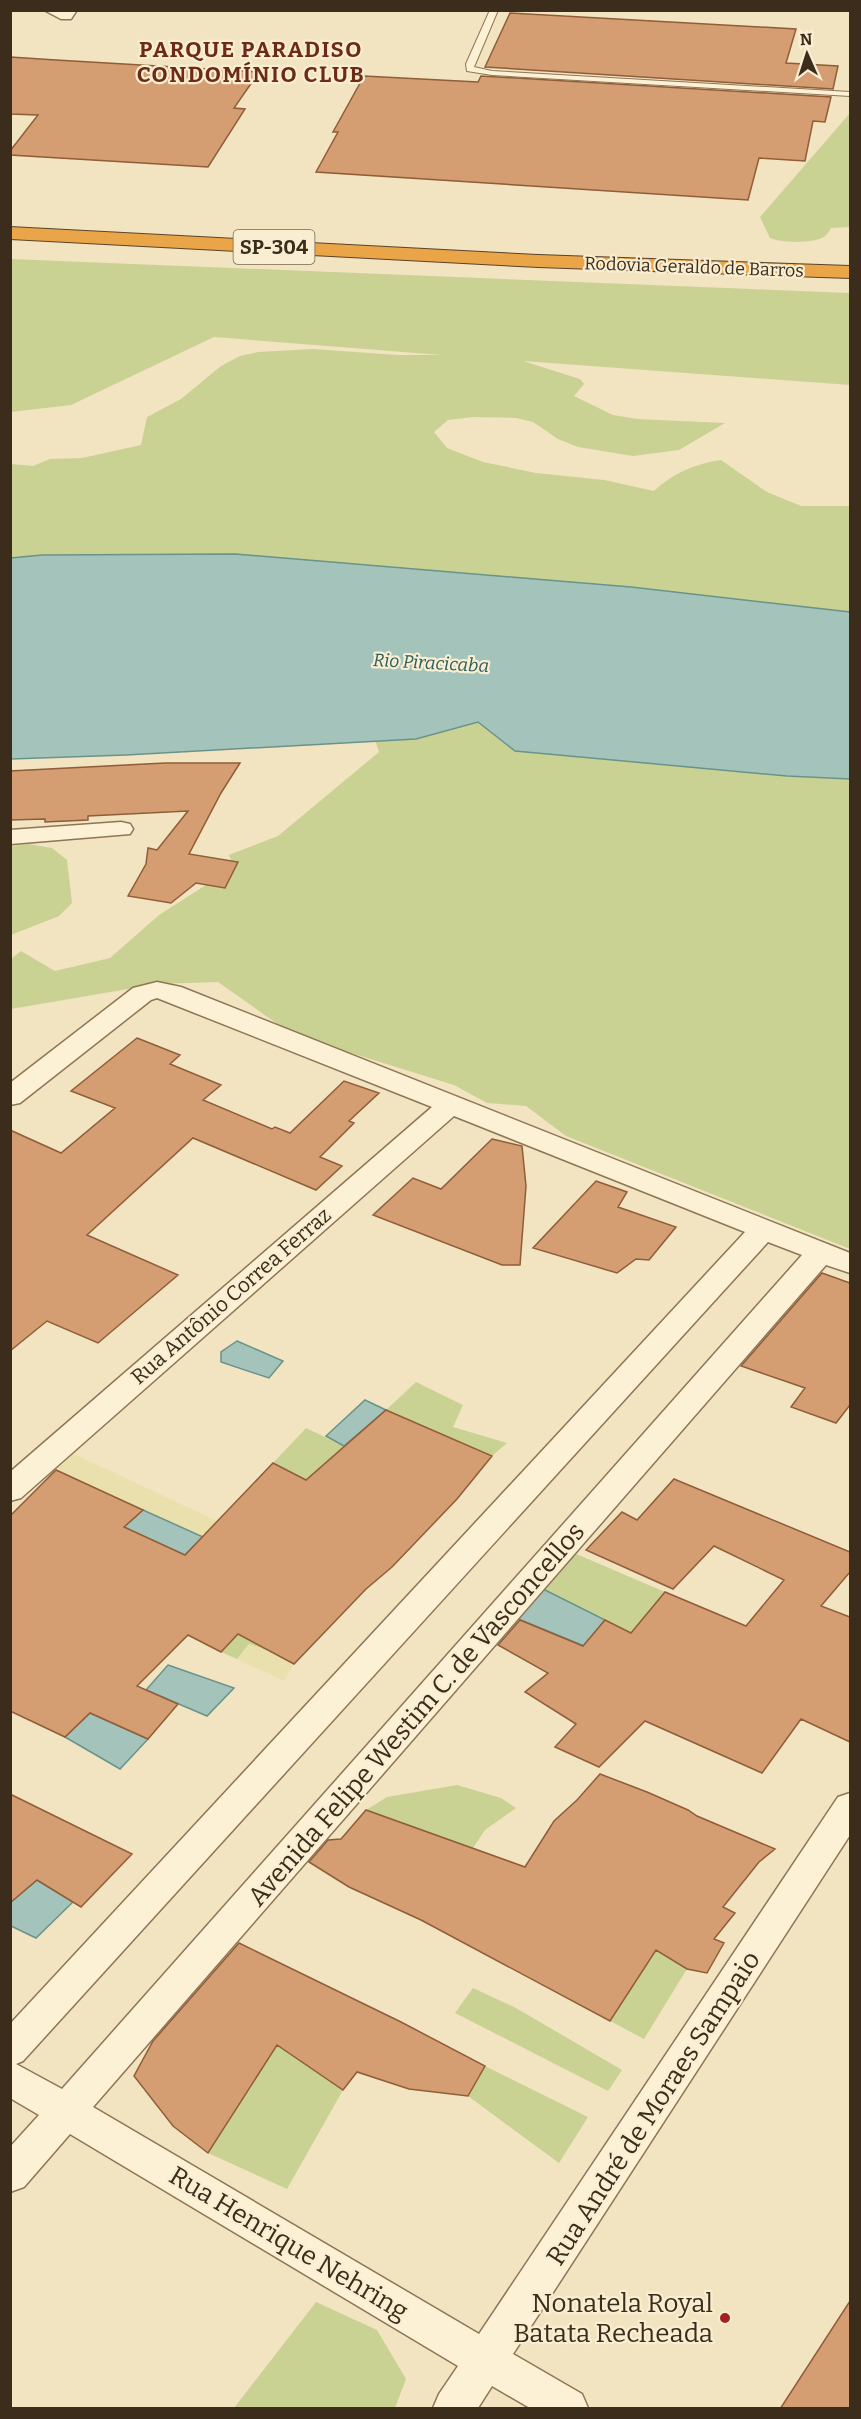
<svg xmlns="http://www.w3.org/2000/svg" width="861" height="2419" viewBox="0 0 861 2419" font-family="Bitter,serif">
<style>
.farmland{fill:#e9e0ad}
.green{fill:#cad293}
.water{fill:#a4c4bb;stroke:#69938a;stroke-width:1.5}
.building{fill:#d49d72;stroke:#905d39;stroke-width:1.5}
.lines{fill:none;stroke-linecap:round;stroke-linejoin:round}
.lane-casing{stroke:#8e7556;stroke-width:2}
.street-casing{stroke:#8e7556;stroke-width:3}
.highway-casing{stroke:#5b422b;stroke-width:2}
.lane{fill:#fcf1d5;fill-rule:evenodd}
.street{fill:#fcf1d5;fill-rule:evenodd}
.highway{fill:#eaa548;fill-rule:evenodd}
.poi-dot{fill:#a32120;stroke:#f9eed1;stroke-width:2}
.labels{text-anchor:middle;stroke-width:4.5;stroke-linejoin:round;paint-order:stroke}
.far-street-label{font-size:18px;fill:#3c2c1c;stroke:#f9eed1}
.far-water-label{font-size:18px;font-style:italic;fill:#2a5d5b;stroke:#f9eed1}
.shield{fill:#f9eed1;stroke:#756652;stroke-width:1.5}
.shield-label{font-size:20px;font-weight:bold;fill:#3c2c1c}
.street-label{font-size:21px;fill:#3c2c1c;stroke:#f9eed1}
.far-district-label{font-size:22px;font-weight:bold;letter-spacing:1.5px;fill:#6d2a17;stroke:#f9eed1}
.near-street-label{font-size:26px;fill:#3c2c1c;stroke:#f9eed1}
.near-poi-label{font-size:26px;fill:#3c2c1c;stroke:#f9eed1;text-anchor:end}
</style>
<rect width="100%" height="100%" fill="#f2e4c1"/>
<!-- farmland -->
<path class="farmland" d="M74,1454l143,67 -14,16 -147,-67z
M249,1644l18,6 27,14 -10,17 -47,-22z"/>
<!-- green -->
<path class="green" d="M850,113v114l-19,1c-2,3 -3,6 -6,8 -10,8 -45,7 -55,2l-10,-21z
M11,259l839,34v92l-327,-24 57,18 4,5 -10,12 39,19 24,4 88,4 -46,27 -46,6 -55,-9 -20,-8 -25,-17 -17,-4 -42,-1 -26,3 -14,12 13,16 36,14 53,11 68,7 50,11c17,-17 43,-28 67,-31l46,32 34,14h49v141l-839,-48v-135l22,2 17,-7 32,-1 59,-13 6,-28 34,-18 40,-33 19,-10 18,-4 55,-3 85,6h43l-227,-18 -143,68 -60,7z
M478,722l37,29 259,24 76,4v470l-284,-113 -40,-30 -39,-3 -33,-18 -161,-50 -75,-53 -61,2 -146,25v-50l10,-8 34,20 55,-13 49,-43 75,-48 -5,-12 49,-19 101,-84 -4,-12 41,-1z
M28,844l24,4 15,12 5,43 -13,13 -48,19v-89z
M416,1382l47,23 -10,22 54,16 -15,13 -106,-46z
M306,1428l38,18 -25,41 -46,-24z
M560,1547l112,48 -41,38 -100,-50z
M269,1603l-2,47 -18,-6 -12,15 -16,-7z
M457,1785l44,13 15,10 -31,22 -12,18 -107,-38 21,-13z
M655,1950l32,19 -43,70 -34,-18z
M473,1988l43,20 106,62 -14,21 -153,-78z
M289,2027l17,38 37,25 -56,99 -79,-36z
M485,2066l103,51 -29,46 -91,-67z
M316,2302l61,28 29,49 -11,29h-161z"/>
<!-- water -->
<path class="water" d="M235,554l396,33 219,25v167l-63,-3 -272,-25 -37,-29 -62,17 -290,16 -115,4v-201l31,-3z
M237,1341l46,20 -14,17 -48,-16v-10z
M365,1400l21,10 -42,36 -18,-10z
M143,1510l60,27 -20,20 -59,-30z
M531,1583l74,37 -21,26 -78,-32z
M168,1665l66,23 -27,28 -61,-26z
M90,1713l58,26 -28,30 -55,-32z
M37,1880l36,22 -37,36 -25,-12 -1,-23z"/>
<!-- building -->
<path class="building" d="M510,13l286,16 -10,34 52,3 -5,23 -348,-22z
M10,57l46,3 203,12 -25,36 11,1 -37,58 -198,-12v-4l28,-36 -28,-1z
M364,76l114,6 3,-6 350,21 -6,25 -12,-1 -8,40 -46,-3 -11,42 -432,-28 22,-40h-5z
M165,763h75l-19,30 -32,61 49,8 -13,26 -29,-5 -25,20 -43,-7 18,-32 2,-16 9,2 31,-39 -100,5v4l-43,2v-3l-35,1v-49z
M137,1038l43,17 -10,9 51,21 -18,15 69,29 3,-2 15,6 54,-52 35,12 -30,28 5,2 -34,34 22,9 -26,24 -123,-52 -106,97 91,40 -80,68 -51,-22 -37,30v-221l51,23 54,-45 -44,-17z
M492,1139l30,7 4,40 -6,79h-18l-129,-50 40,-37 28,11z
M596,1181l31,11 -9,15 58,20 -27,33 -13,-1 -19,14 -84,-25z
M822,1273l28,10v122l-14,18 -45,-16 14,-19 -64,-22z
M386,1410l106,46 -35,43 -65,68 -26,22 -72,75 -56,-30 -17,18 -33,-17 -51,51 41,18 -30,35 -58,-26 -25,24 -55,-26v-195l46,-46 87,40 -19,17 61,28 88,-92 33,17z
M674,1479l176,73v20l-29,34 29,11v125l-49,-23 -39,54 -117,-52 -46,46 -44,-20 21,-23 -51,-32 23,-19 -50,-28 22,-25 63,26 22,-26 26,13 34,-41 81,34 38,-46 -70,-34 -41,43 -87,-39 36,-38 15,8z
M600,1774l47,18 41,18 9,6 78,33 -16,13 -36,45 12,6 -21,26 10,4 -17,30 -20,-4 -31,-19 -46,71 -189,-101 -72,-33 -40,-25 19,-22 13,-1 25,-29 159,57 29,-46 23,-21z
M10,1794l122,60 -51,53 -44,-27 -27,23z
M239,1943l162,79 84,44 -17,30 -59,-7 -52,-17 -14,18 -66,-45 -69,108 -35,-27 -39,-50 19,-35z
M850,2301v108h-70z"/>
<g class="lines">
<!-- lane casing -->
<g class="lane-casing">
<path id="lane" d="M490,10h8l-24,57 18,4 358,21v4l-358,-21 -25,-4 -1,-7z"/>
</g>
<!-- street casing -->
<g class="street-casing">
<path id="street" d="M44,10h33l-6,9h-10z
M121,822l9,2 3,5 -3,5 -120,10v-14z
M157,982l24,5 669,266v20l-24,-8 -733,842 386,227 359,-537 12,-4v42l-337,519 69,40 6,14h-58l-38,-22 -14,22h-45l6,-14 19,-28 -388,-232 -46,53 -14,5v-45l29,-32 -29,-17v-74l735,-792 -291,-116 -433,382 -11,3v-29l422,-365 -275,-109 -6,2 -131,103 -10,2v-22l123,-95zM768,1242l34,13 -740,834 -46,-25 7,-3z"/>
</g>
<!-- highway casing -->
<g class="highway-casing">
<path id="highway" d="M10,227l528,28 312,11v12l-312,-11 -528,-28z"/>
</g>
<!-- lane -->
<use href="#lane" class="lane"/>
<!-- street -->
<use href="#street" class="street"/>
<!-- highway -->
<use href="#highway" class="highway"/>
</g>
<!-- markers -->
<circle class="poi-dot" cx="725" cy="2318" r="6"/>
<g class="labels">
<!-- far-street labels -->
<g class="far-street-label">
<text transform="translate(694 267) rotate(2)" y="6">Rodovia Geraldo de Barros</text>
</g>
<!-- far-water labels -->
<g class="far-water-label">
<text transform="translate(431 663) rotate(3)" y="6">Rio Piracicaba</text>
</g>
<!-- shield labels -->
<rect class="shield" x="233.5" y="230" width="81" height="34" rx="4.5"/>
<g class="shield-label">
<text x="274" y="254">SP-304</text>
</g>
<!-- street labels -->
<g class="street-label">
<text transform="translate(231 1296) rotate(-41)" y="7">Rua Antônio Correa Ferraz</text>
</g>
<!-- far-district labels -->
<g class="far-district-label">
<text x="251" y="57">PARQUE PARADISO<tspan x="251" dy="25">CONDOMÍNIO CLUB</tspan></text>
</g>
<!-- near-street labels -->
<g class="near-street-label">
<text transform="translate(416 1714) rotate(-49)" y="9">Avenida Felipe Westim C. de Vasconcellos</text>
<text transform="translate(653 2108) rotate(-57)" y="9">Rua André de Moraes Sampaio</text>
<text transform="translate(289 2243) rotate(31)" y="9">Rua Henrique Nehring</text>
</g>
<!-- near-poi labels -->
<g class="near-poi-label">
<text x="713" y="2312">Nonatela Royal<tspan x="713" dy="30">Batata Recheada</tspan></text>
</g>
</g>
<!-- border -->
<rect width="861" height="2419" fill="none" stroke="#3c2c1c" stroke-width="24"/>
<!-- north arrow -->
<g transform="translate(807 54) rotate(357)" stroke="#f9eed1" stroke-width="4.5" paint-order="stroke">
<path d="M0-4.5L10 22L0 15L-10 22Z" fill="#3c2c1c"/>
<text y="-9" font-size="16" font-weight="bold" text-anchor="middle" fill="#3c2c1c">N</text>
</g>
</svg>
